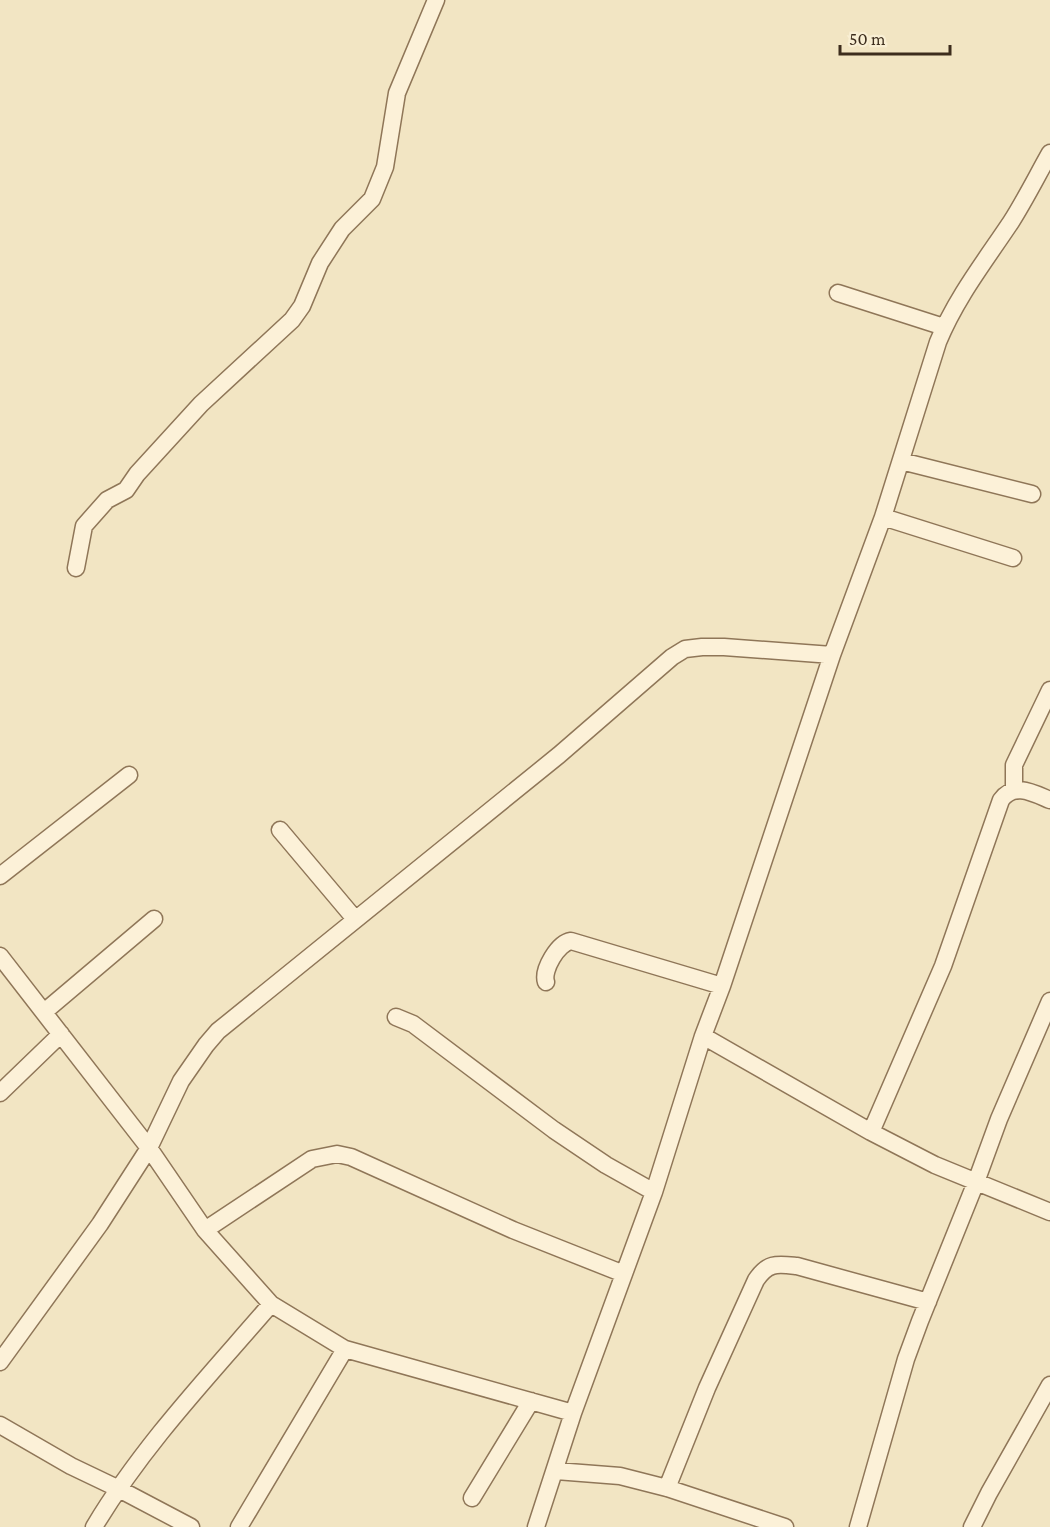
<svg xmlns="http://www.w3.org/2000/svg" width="1050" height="1527" viewBox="0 0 1050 1527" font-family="'Crimson Pro',serif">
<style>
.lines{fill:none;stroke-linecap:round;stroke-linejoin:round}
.minor-casing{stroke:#8f7658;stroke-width:19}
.minor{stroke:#fcf1d8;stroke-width:16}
</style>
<rect width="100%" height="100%" fill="#f2e5c3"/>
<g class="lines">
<!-- minor casing -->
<g class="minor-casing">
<path id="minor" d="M838,293l106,34
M901,461l131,33
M883,517l130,41
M76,568l8,-42 23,-26 19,-10 11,-16 64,-70 91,-84 10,-14 18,-43 22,-34 30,-30 13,-32 12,-74 39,-93
M1014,790v-25l36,-75
M280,830l75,89
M0,876l129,-101
M0,956l149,192 56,82 66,74 74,45 228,64
M546,982c-4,-12 12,-39 25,-41l151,45
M44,1012l110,-93
M396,1017l17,7 141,106 52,35 48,27
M703,1036l168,96 64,33 115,47
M0,1093l61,-59
M871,1132l72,-166 58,-166c13,-18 32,-7 49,0
M205,1230l107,-71 25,-5 14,3 162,73 111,44
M0,1362l100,-138 49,-76 32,-67 25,-36 12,-14 341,-276 113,-98 13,-8 17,-2h22l108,8
M0,1425l71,41 46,22 74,39
M556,1471l64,5 47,12 118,39
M667,1488l40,-100 49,-108c12,-18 21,-16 41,-14l131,36
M472,1498l59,-97
M94,1527c49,-82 115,-151 177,-223
M239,1527l106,-178
M536,1527l37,-114 81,-221 49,-156 19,-50 110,-331 51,-138 55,-175c18,-44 47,-81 73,-120 14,-22 26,-46 39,-69
M858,1527l48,-168 14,-38 56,-139 23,-63 51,-118
M972,1527l17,-34 61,-108"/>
</g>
<!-- minor -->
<use href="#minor" class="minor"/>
</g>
<!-- scale -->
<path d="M840 45v9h110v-9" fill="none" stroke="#3d2d1d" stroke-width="3"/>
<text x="849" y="45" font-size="18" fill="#3d2d1d" stroke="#f9efd4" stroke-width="4.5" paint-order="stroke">50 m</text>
</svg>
